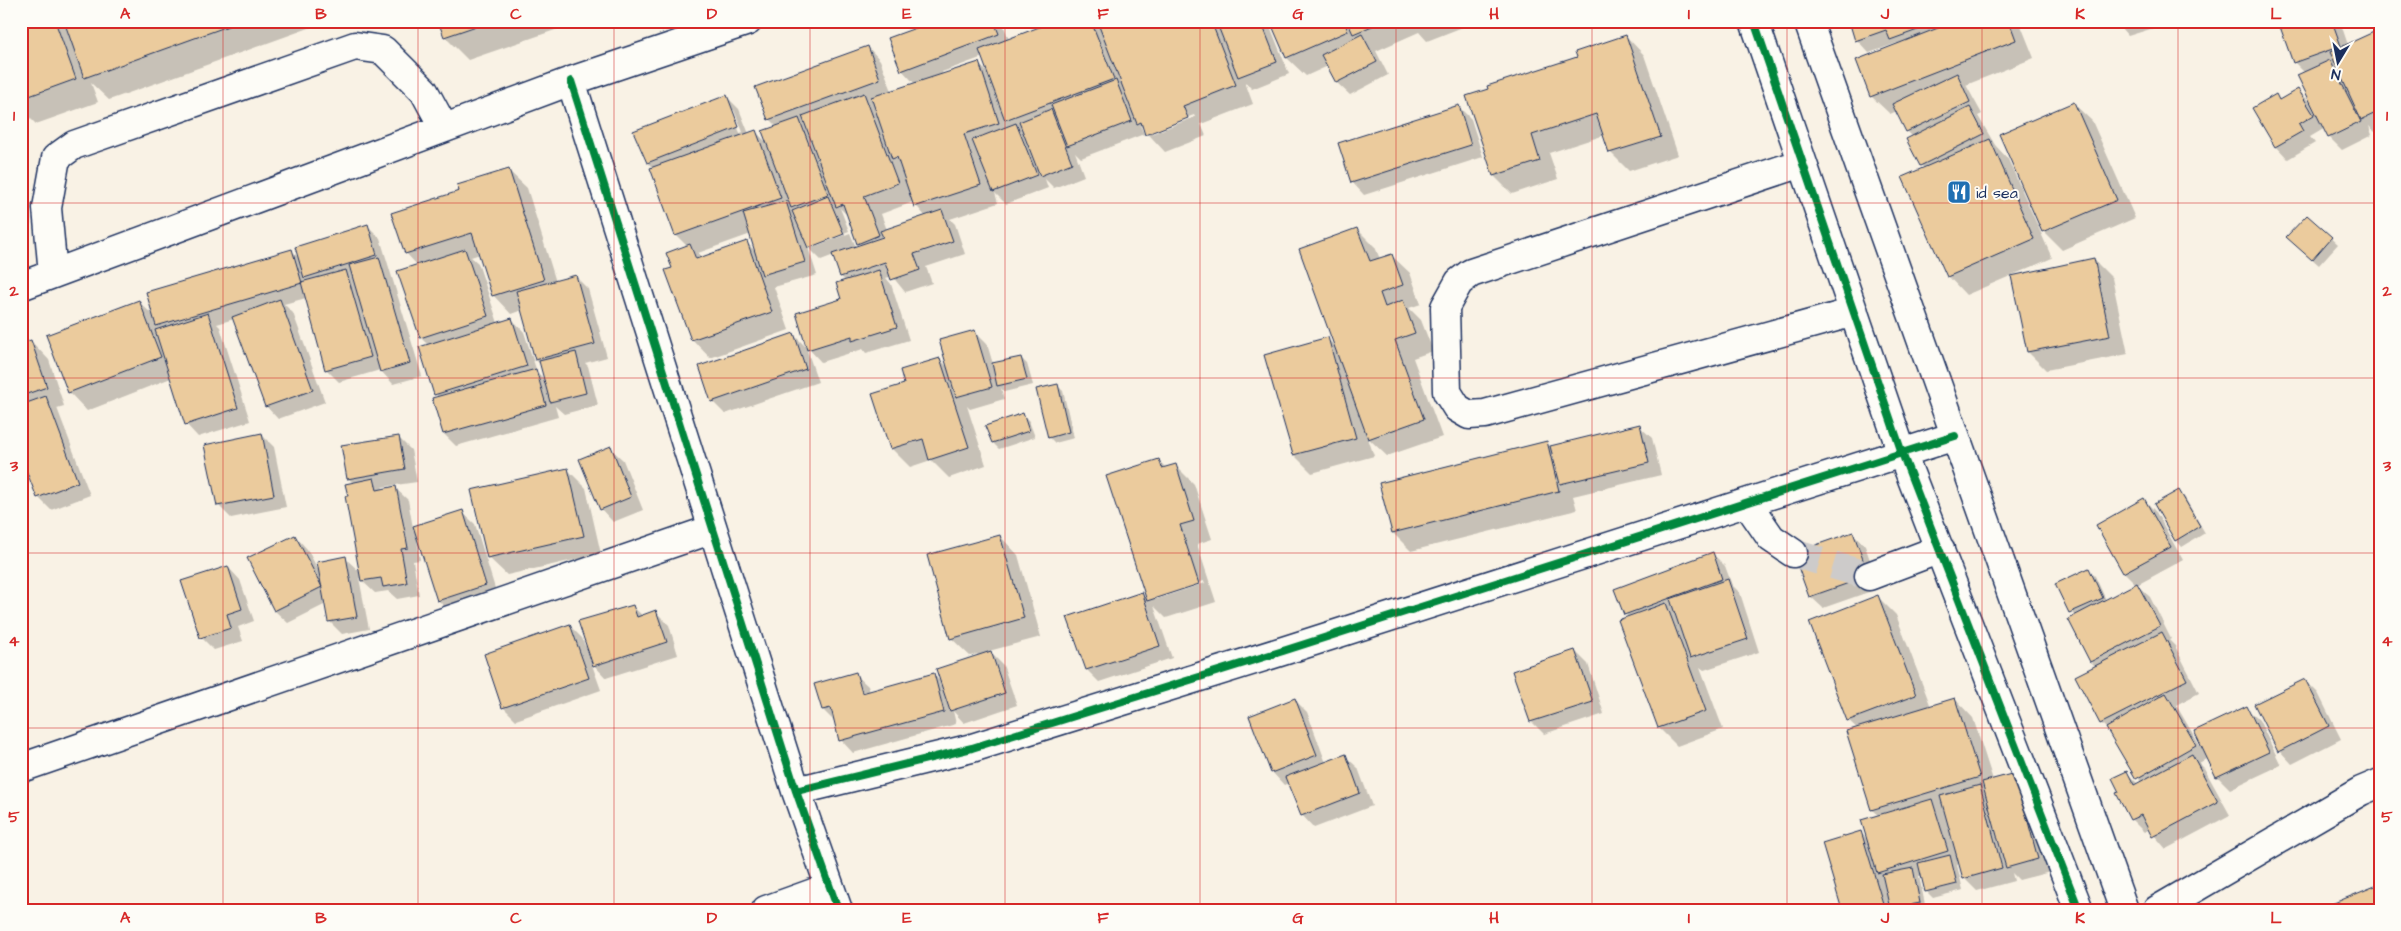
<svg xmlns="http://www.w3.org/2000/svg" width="2401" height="931" viewBox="0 0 2401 931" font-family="'Architects Daughter',sans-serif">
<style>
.shadow{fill:#0003;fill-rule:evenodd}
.building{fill:#ebcb9d;stroke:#1b2f5e}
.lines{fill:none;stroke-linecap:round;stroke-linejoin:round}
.minor-tunnel{stroke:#cdcbca;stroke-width:28;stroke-dasharray:28 14;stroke-linecap:butt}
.minor-casing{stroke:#1b2f5e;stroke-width:31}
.highway-casing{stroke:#1b2f5e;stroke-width:31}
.minor{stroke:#fdfcf7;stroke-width:28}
.highway{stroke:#fdfcf7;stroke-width:28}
.cycleway-casing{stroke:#fdfcf7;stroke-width:11}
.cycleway{stroke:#00873e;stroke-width:8}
.grid{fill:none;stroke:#d62828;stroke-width:1;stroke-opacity:0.55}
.labels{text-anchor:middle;stroke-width:4;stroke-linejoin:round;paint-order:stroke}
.poi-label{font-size:16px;fill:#1b2f5e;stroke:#fdfcf7;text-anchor:start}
.neatline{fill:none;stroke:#d62828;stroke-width:2}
.grid-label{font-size:16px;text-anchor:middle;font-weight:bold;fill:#d62828}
</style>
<rect width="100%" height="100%" fill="#f9f2e5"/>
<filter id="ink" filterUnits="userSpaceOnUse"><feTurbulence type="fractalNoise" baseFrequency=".02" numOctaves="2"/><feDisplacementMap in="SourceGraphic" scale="10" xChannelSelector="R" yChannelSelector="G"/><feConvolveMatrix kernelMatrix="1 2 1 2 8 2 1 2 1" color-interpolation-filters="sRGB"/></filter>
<g filter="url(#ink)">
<!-- shadow -->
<path class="shadow" d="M21,21h302v2l-214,77 -18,-17 7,19 -62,22 -15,-15z
M440,21h141l-113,39 -23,-23z
M939,21h63l7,19 32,-12 -6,-7h233l21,53 -37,15 -7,-7 8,22 -52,20 5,12 -41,16 -25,-27 4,9 -63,24 -6,-6 9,24 -30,12 -9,-9 3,9 -42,16 -11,-11 3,10 -48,16 5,5 10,30 -39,13 6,16 -27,9 -13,-16 -6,2 5,6 18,56 -43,13 -3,-4 -42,13 -12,-13 34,-49 3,-19 -5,-4 -7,-22 -13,5 -13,-13 9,28 -43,12 15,43 -79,28 -18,-19 -19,-71 14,-22 -11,-11 -23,-67 -5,-5 78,-67 13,13 10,25 7,-2 12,12 9,-17 -8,-8 99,-72 12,13 12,31 23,-7 -13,-14zM983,57l6,17 -11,-11 -35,12 -1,-3zM731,110h3l9,22 -3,1zM1194,115l1,2 -44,17v-3zM913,202l13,15 -39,13 -6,-16zM840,208l9,9 12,29 -5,1 -6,-14 -37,14v-2l36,-14zM751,234l6,19 -11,-11 -43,16 -5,-5z
M1271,21h207l-51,20 -8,-9 -43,19 12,24 -38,20 -13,-12 -9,-17 -22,10 -19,-18z
M1850,21h168l2,2 14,35 -68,27 16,29 -4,2 17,29 13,14 44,99 -86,37 -18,-19 -23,-107 -4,-4 -8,-28 -6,-6 -10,-20 -7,3 -19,-18 26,-53 -28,10 -12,-13z
M2031,21h14l-10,4z
M2115,21h61l-48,15z
M2279,21h61l8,24 29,-14 3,3v96l-5,2 -6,-6 3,9 -30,15 -13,-13 -4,-9 -15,9 5,6 -27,16 -12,-13v-50l4,4 18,-10 15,15 -8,-32 -11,-11z
M1626,36l18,19 34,100 -49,16 -18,-18 -6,-18 -56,18 9,26 -46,15 -18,-18 -27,-79 111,-39z
M2073,103l19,18 43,97 -73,32 -18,-18 -44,-98z
M1459,107l12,12 12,38 -119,38 -12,-13z
M508,170l19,18 29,94 19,-6 13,13 19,68 -22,6 3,3 10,39 -34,9 -9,-8 3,11 -102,29 -12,-12 -16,-89 -7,-7 -3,-72 -12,-13 55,-61zM480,254l13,41 18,19 11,-4 14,50 5,5 4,15 -8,-8 -13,-40 -12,-13 -14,4 -20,-60 -7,-6z
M2307,216l31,28 -19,21 -25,-22z
M368,226l12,12 42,138 -29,8 -13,-14 -41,12 -13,-13 -20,-71 -22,6 9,9 32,89 -47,17 -12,-13 -32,-87 -17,5 3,3 30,94 -52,16 -12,-13 -15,-46 -84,33 -18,-19 69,-91 17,16 137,-66 7,7z
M1357,229l18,18 5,12 11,-4 19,18 11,31 -12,4 12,12 12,31 -20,7 29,79 -55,19 -19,-18 6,18 -62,17 -18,-18 33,-116 9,8z
M2094,260l18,18 16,76 -82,16 -18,-18z
M974,331l13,13 6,20 28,-6 6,6 6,21 -29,7 -3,-4 3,11 -34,10 -3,-3 19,59 -37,13 -18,-18 -21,7 -19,-19 15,-64 34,-25 9,10z
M794,335l12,12 12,35 -93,32 -13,-13z
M31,341l18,19 15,46 -7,2 33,87 -39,15 -13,-13 -17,-40v-113z
M1057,385l6,6 11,47 -19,5 -6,-6z
M1023,415l6,6 6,16 -36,12 -6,-6z
M1639,426l13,12 9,37 -88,21 4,14 -166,41 -18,-18 153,-91 5,5z
M262,435l12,12 12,60 -55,11 -13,-13z
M398,437l13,13 6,32 -35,5 3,3 10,-2 13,12 5,28 49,-16 13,12 23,74 -47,15 -13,-13 -22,-68 4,28 -7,1 6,34 -22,4 -9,-8 -13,2 -16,-15 10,51 -27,5 -12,-12 -4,-18 -38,19 -13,-12 -26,-52 46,-23 12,13 13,24 25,-15 16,15 -12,-76 4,-14 -5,-5z
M610,448l13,12 20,50 -30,12 -12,-13z
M21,460l8,24 -8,3z
M1158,460l8,8 10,-2 18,18 18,55 -15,5 19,58 -50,16 -12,-12 18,52 -73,24 -12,-12 54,-77 7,7zM1204,581l1,2 -48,16v-3z
M568,470l18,18 15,66 -94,21 -19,-18z
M2179,491l6,7 20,35 -23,14 -6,-7z
M2144,500l12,12 27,48 -46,25 13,12 21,42 -2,1 6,6 24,47 -23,12 24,41 46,-38 13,12 22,45 -51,24 -12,-12 -10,-19 -9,5 5,5 26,47 -64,34 -17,-20 -5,3 -13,-13 -11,-27 6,-20 12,12 3,-2 -31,-50 -9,-9 -5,-56 -5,-5 -22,-42 6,-3 -18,-33 32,-14 6,6 11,24 31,-15 -13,-13 -26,-46z
M1853,533l12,13 15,42 -57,20 -13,-12z
M1000,536l18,19 23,82 -52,14 14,14 14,40 -53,18 -11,-12 3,13 -103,29 -12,-13 -5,-17 -13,-13 -7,-25 39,-11 13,12 2,6 64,-17 8,8 36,-27 -1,-2 -7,2 -19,-18z
M1713,554l12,12 7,19 8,8 19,59 -55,18 -4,-3 23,62 -46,17 -18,-18 -39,-107 9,-3 -3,-4z
M228,567l12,13 14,41 -16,6 5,14 -29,9 -12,-12 -19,-56z
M1878,597l18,18 35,92 24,-8 18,19 20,62 21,-5 36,97 -31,8 -7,-7 2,8 -37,10 -13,-13 -4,-15 -3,2 6,25 -30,8 -6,-6 -5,-17 -3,1 7,33 -82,1 17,-77 7,7 11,-24 -7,-6 -14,-81 -10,-9z
M632,606l11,10 13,-4 13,13 9,30 -72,23 -15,-16 10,28 -85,30 -13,-13 67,-81 12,12 3,8z
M1575,651l13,13 16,50 -60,20 -13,-13z
M2305,680l13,13 23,46 -49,25 -12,-13z
M1295,700l12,12 19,51 19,-7 13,12 14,38 -58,22 -12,-13 -13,-32 -5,2 -12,-13z"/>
<!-- building -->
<path class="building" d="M21,21h34l21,58 -55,20z
M64,21h178l-158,57z
M438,21h53l-47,16z
M935,21h59l5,13 -98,37 -13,-33z
M1055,21h36l23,58 -109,41 -26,-70z
M1097,21h114l25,64 -53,21 5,12 -43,17 -4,-13 -4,2z
M1216,21h45l16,41 -39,15z
M1270,21h74l4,10 -62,27z
M1347,21h37l-31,13z
M1849,21h84l1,3 -44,16 -4,-10 -31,11z
M1956,21h53l7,19 -146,57 -14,-37z
M2278,21h54l9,25 -48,17z
M2378,30l2,5v76l-19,9 -31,-68z
M1362,34l15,28 -41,21 -15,-28z
M1626,35l35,102 -52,16 -13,-39 -64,21 8,26 -47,15 -27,-80 22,-7 -1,-3 90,-29 -2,-5z
M868,46l12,33 -112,41 -13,-33z
M2330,60l31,62 -33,16 -31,-63z
M979,62l20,61 -35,11 17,51 -67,22 -17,-50 -5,2 -21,-62z
M1957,73l13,29 -64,30 -14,-28z
M1116,80l16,41 -65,25 -16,-41z
M2298,89l16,26 -15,9 4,7 -28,16 -23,-39 24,-14 3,6z
M864,93l34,90 -34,13 15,39 -22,9 -14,-40 -7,3 -34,-91z
M727,95l12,32 -92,36 -14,-32z
M2074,102l43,98 -75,32 -43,-98z
M1459,105l12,40 -120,38 -13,-40z
M1970,107l14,27 -64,32 -14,-27z
M1051,109l21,54 -32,13 -21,-54z
M799,118l29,76 -37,14 -29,-77z
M1016,123l21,52 -44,17 -21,-52z
M756,130l25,68 -106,38 -25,-68z
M1990,139l44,100 -87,38 -45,-100z
M509,169l35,111 -52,16 -20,-63 -67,21 -14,-41 68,-22 -2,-6z
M828,196l16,38 -36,14 -16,-37z
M786,201l19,61 -43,13 -19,-62z
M942,210l11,31 -39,13 6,16 -29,10 -6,-18 -45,15 -8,-23 51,-17 -3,-6z
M2307,215l25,22 -20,23 -26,-23z
M368,224l9,31 -73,23 -9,-31z
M1357,228l13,33 22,-7 11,31 -23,8 5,14 18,-7 12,33 -20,7 29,79 -56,20 -69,-190z
M747,241l25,71 -81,28 -26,-70 7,-2 -6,-15 24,-9 6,15z
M292,249l10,34 -146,43 -10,-34z
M465,249l23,67 -68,22 -23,-67z
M379,257l31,106 -30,9 -31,-107z
M2094,258l16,78 -83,16 -16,-76z
M346,270l25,87 -46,13 -24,-88z
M879,270l18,57 -45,14v-5l-45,14 -11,-37 45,-14 -5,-16z
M576,275l19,69 -60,16 -19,-69z
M280,299l33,91 -48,17 -33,-90z
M139,300l22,57 -93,36 -22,-58z
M208,313l30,95 -53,17 -30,-95z
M512,318l15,48 -93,29 -15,-48z
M975,330l17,57 -36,10 -17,-57z
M794,333l12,36 -95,33 -12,-36z
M1328,337l28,101 -63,17 -29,-100z
M31,340l16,47 -26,9v-53z
M576,352l10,41 -36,9 -11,-41z
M1021,357l6,22 -30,7 -5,-23z
M940,358l29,89 -40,13 -6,-21 -33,10 -18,-55 32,-10 -4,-14z
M536,369l10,36 -103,29 -11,-36z
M1058,384l11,48 -21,6 -12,-49z
M46,396l32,86 -41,16 -16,-41v-52z
M1023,413l6,18 -37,12 -7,-17z
M1640,424l9,39 -89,21 -10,-38z
M262,433l12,62 -57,11 -13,-61z
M399,436l6,33 -58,10 -6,-34z
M1547,441l12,50 -167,42 -13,-50z
M611,446l20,51 -31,13 -21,-51z
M1159,459l3,9 14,-4 18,57 -14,4 19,59 -52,17 -41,-125z
M568,468l16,68 -97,22 -16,-68z
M374,478l3,12 19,-4 12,62 -7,1 6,34 -24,4 -2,-9 -20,3 -16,-85h3l-3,-12z
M2179,490l21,36 -25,15 -21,-37z
M2144,498l27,49 -48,26 -27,-48z
M463,510l23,75 -49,16 -24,-75z
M1853,532l16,44 -60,21 -16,-44z
M295,535l27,52 -48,24 -27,-53z
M1000,535l24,83 -74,21 -23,-84z
M1713,552l9,27 -98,36 -10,-26z
M346,556l11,61 -29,5 -11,-60z
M228,566l14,43 -15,5 4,14 -31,10 -19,-57z
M2089,568l14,30 -34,15 -14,-29z
M1728,579l20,60 -58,19 -20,-59z
M2137,583l23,43 -70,36 -22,-43z
M1142,592l18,54 -74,24 -19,-53z
M1878,595l38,100 -69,26 -38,-99z
M1666,603l40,108 -48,17 -40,-108z
M633,605l4,12 19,-7 11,32 -74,24 -15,-45z
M570,624l19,54 -87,30 -18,-54z
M2162,632l25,48 -87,44 -25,-48z
M1575,650l18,52 -63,20 -18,-51z
M991,651l14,42 -55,18 -14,-42z
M856,672l6,21 72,-20 10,39 -105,29 -8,-33 -9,2 -8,-26z
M2305,679l24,47 -51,26 -24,-48z
M2166,693l30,52 -60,34 -30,-51z
M1295,698l22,57 -46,18 -22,-57z
M1955,698l25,79 -109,33 -25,-79z
M2247,706l22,46 -53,25 -22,-46z
M1346,754l14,39 -59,23 -16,-39z
M2192,754l26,48 -66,35 -11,-22 -11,5 -14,-27 3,-1 -7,-14 15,-7 7,14z
M2015,773l23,86 -32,9 -24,-86z
M1980,785l22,83 -39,11 -23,-83z
M1932,799l16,52 -71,22 -16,-53z
M1861,831l24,79h-43l-20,-67z
M1950,855l7,29 -32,8 -7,-29z
M1913,868l7,35 -30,6 -8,-35z
M2380,884v26h-63z"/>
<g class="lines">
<!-- minor-tunnel -->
<path class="minor-tunnel" d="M1793,553l76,23"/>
<!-- minor casing -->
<g class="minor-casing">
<path id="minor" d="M1754,21l148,432 177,457
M1808,21l316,889
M571,81l225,710 42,119
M1802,163l-331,110 -12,9 -14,25 2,85 10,16 12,7 16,-1 369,-102
M53,274l-6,-66 9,-50 18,-13 281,-99 28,4 41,41 20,37
M21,286l550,-205 177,-60
M1747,503l24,35 22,15
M1869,576l71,-27
M21,768l692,-239
M796,791l176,-43 311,-97 672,-215
M766,910l64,-23"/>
</g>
<!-- highway casing -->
<g class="highway-casing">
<path id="highway" d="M2157,910l204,-119 19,-8"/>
</g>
<!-- minor -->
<use href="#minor" class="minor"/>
<!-- highway -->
<use href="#highway" class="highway"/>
<!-- cycleway casing -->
<g class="cycleway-casing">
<path id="cycleway" d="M1754,21l148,432 177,457
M571,81l225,710 42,119
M796,791l176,-43 311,-97 672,-215"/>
</g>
<!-- cycleway -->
<use href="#cycleway" class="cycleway"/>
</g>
</g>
<!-- grid -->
<path class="grid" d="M223,21v889M418,21v889M614,21v889M810,21v889M1005,21v889M1200,21v889M1396,21v889M1592,21v889M1787,21v889M1982,21v889M2178,21v889M21,203h2359M21,378h2359M21,553h2359M21,728h2359"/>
<!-- icons -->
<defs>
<g id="restaurant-square" transform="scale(1.25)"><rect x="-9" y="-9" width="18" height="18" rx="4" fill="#1f6fb2" stroke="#fdfcf7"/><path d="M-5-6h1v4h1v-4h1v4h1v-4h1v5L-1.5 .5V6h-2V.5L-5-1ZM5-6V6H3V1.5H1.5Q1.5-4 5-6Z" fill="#fff"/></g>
</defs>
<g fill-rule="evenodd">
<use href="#restaurant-square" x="1959" y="192"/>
</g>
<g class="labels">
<!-- poi labels -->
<g class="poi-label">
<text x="1976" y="198">id sea</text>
</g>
</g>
<!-- margin -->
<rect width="2401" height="931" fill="none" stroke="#fdfcf7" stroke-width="55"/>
<!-- north arrow -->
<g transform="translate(2338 62) rotate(190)" stroke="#fdfcf7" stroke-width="4" paint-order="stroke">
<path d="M0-4L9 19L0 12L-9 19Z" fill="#1b2f5e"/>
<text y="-8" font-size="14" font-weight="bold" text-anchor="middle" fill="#1b2f5e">N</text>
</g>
<rect x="28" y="28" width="2346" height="876" class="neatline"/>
<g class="grid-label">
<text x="125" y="19">A</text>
<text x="321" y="19">B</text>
<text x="516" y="19">C</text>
<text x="712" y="19">D</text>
<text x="907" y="19">E</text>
<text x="1103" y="19">F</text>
<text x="1298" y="19">G</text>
<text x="1494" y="19">H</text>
<text x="1689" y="19">I</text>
<text x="1885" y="19">J</text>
<text x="2080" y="19">K</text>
<text x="2276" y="19">L</text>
<text x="14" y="121">1</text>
<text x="2387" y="121">1</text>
<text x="14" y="296">2</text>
<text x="2387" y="296">2</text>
<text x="14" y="471">3</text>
<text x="2387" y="471">3</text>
<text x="14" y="646">4</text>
<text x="2387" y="646">4</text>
<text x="14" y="822">5</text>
<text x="2387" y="822">5</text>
<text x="125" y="923">A</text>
<text x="321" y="923">B</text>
<text x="516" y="923">C</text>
<text x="712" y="923">D</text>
<text x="907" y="923">E</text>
<text x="1103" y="923">F</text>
<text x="1298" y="923">G</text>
<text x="1494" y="923">H</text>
<text x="1689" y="923">I</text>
<text x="1885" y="923">J</text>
<text x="2080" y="923">K</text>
<text x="2276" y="923">L</text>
</g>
</svg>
